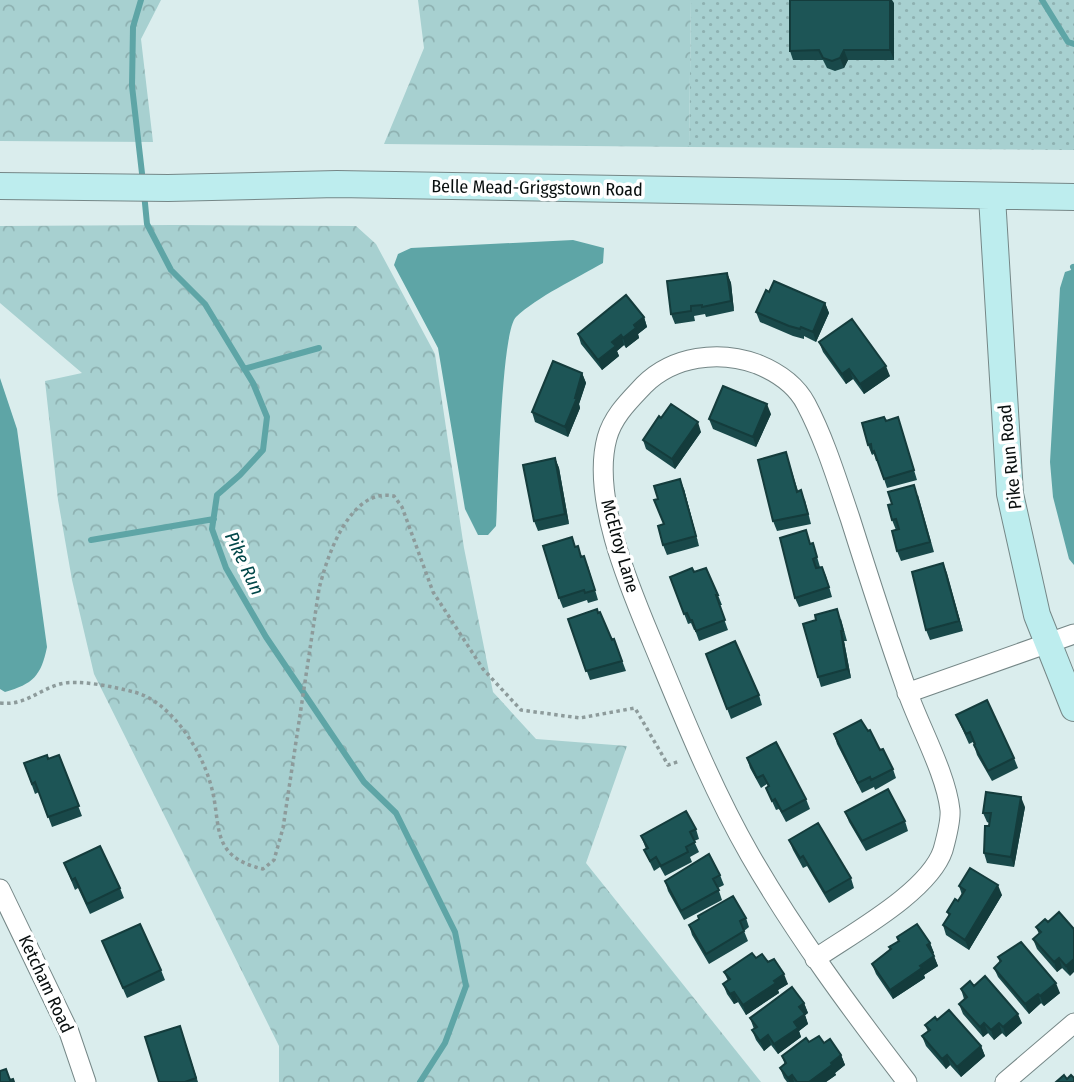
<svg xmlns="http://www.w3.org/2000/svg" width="1074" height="1082" viewBox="0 0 1074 1082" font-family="'Fira Sans Condensed',sans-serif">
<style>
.grass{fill:url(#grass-dots)}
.forest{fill:url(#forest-crowns)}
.water{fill:#5ea5a6}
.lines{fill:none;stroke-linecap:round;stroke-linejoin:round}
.stream{stroke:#5ea5a6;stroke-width:6}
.street-casing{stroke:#758787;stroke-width:21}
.secondary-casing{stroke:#758787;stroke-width:28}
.path{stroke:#8d9b9b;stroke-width:3.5;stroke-dasharray:3.5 3.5;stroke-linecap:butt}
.street{stroke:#fff;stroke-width:19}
.secondary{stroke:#bdedee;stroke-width:26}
.wall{fill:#19494a}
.shaded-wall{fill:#143c3c}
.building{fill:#1d5556;stroke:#143c3c;stroke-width:2}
.labels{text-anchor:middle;stroke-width:7;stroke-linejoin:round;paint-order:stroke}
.street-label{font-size:18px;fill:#080e0e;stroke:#fff}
.water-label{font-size:19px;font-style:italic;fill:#024749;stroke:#fff}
</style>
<defs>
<pattern id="grass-dots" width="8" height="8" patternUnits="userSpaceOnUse" patternTransform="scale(1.75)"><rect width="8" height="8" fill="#a7d0d0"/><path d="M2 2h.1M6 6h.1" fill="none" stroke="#8eb1b1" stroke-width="1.8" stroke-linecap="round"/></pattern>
<pattern id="forest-crowns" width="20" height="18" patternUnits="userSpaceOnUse" patternTransform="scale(1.75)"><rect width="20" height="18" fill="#a7d0d0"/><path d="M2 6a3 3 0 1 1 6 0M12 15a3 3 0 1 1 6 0" fill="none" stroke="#8eb1b1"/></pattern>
</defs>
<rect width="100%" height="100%" fill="#daeded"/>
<!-- grass -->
<path class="grass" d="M691,0h383v150l-385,-3z"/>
<!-- forest -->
<path class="forest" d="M0,0h161l-20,39 12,103 -153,-1z
M418,0h273l-2,147 -305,-3 40,-96z
M173,225l183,1 20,18 59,110 29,194 29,144 43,47 91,7 -41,117 175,219h-482v-36l-185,-372 -22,-94 -14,-80 -13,-119 37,-8 -82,-70v-77z"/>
<!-- water -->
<path class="water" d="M573,240l31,8 -1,15c-26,15 -66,34 -87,54 -15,15 -18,177 -20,209l-8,9h-10l-13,-26 -27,-161 -44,-83 4,-11 13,-6z
M1074,269v296l-5,-6 -16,-62 -3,-35 10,-174 5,-16z
M0,378l17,51 30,218c-6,29 -14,37 -42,45l-5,-3z"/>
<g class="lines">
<!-- stream -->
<path class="stream" d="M141,0l-8,27 -1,59 11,96
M1042,0l26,42 6,2
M144,193l3,31 24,46 34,34 48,79 14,34 -4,33 -23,25 -23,20 -5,34 14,39 40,69 98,145 32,31 59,119 11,54 -21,57 -25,39
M1073,267l1,2
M244,369l75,-21
M91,540l123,-21"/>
<!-- street casing -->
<g class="street-casing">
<path id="street" d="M907,693l167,-59
M0,889l69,143 17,50
M815,959c36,-25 114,-67 128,-109 3,-11 8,-29 7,-40 -4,-37 -32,-86 -44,-122 -20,-57 -38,-113 -56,-170 -13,-38 -25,-78 -44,-114 -10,-19 -29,-32 -49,-40 -38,-14 -84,-8 -113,21 -15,16 -31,31 -37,53 -16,59 22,148 45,203 30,72 59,146 98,214 46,80 101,154 157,227
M1005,1082l69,-59"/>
</g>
<!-- secondary casing -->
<g class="secondary-casing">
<path id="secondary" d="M0,186l168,2 169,-4 737,13
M992,197l18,297 27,121 37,93"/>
</g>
<!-- path -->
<path class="path" d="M0,703c25,3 38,-13 60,-19 18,-5 55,3 74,8 36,9 66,56 76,90 13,41 -3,74 53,87l11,-9 9,-32 36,-239c8,-33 31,-102 75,-93l8,11 31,85 50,77 38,41 59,8 55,-10 33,57 12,-4"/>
<!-- street -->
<use href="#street" class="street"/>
<!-- secondary -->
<use href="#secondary" class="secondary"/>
</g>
<!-- wall -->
<path class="wall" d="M894,3v57h-46l-4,8 -9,3 -8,-3 -4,-8h-30l-3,-9z
M727,273l4,10 3,28 -28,6 -1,-3 -11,2 1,5 -20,3 -4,-10z
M769,292l56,11 4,10 -13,29 -12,-6v3l-11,-3 -33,-14 -4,-10z
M644,317l3,10 -9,7 1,4 -13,10 -2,-3 -7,6 2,5 -17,14 -21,-26 -3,-10z
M819,342l71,34 -26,18 -11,-15 -7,5 -23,-32z
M582,373l4,10 -7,21 1,4 -12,29 -33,-15 -3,-10z
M771,414l-15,33 -43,-18 -4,-10z
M898,417l19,63 -30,8 -9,-27h-2l-2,-7 -2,1 -4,-10 18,-24z
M661,418l40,14 -26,37 -29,-20 -3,-9z
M555,458l4,10 10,56 -31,7 -4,-10z
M789,462l9,29 7,9 6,24 -34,7 -4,-10z
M684,489l15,57 -32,9 -4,-10 1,-21z
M918,495l16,57 -33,9 -4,-10 -1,-21 -4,-10v-16z
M813,543l7,24h2l4,9 6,21 -33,10 -4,-9 15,-54z
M576,547l12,19 10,34 -10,3 -1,-3 -24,8 -4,-10z
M943,563l20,68 -33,9 -4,-10z
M694,572l24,23 4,10h-3l9,25 -29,11 -4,-11h-1l-3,-7 -3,1 -18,-47z
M598,613l14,27 2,-1 12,32 -36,9 -22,-61z
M841,619l6,22h-3l7,37 -30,9 -3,-10 -2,-57z
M706,654l53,41 3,10 -31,14z
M956,715l58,43 4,10 -26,13 -15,-26 -4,-13 -4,2z
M834,734l46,16 13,19 3,9 -21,12 -1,-3 -12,6 -25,-49z
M59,755l23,61 -30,11 -13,-35 -4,2 -11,-31 24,-4z
M747,758l59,41 4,10 -24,13 -7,-13 -3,1 -10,-22 2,-1 -1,-3 -6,4 -11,-20z
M1025,807l-11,60 -27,-4 -3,-10 5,-30 -2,-1 -4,-9z
M845,812l60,9 3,10 -42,20 -17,-29z
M696,829l3,10 -5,2 5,11 -9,5 2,5 -27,14 -5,-9 -6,4 -10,-21 2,-1 -5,-13z
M789,840l62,38 3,10 -25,15 -22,-37 -4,2 -10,-18z
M64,863l56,25 4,10 -34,16 -12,-26 -3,2z
M720,875l4,10 -6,3 4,12 -38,20 -16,-29 -3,-10z
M959,886l43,9 -33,55 -23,-15 -3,-10 6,-9 -2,-4 11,-11 4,-6z
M1059,912l11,64 -8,-8 -5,4 -20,-23 -4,-10 6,-5 -3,-7 12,-5z
M746,918l3,9 -5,4 4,10 -39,23 -17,-29 -3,-10 10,-6z
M897,937l33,6 4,10 -1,1 5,12 -14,9 1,3 -32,21 -17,-25 -4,-10 18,-15 8,-8z
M102,941l59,29 4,10 -38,18z
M998,957l62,36 -16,13 -3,-3 -12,11 -31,-37 -4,-9 6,-5z
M756,958l12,4 20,22 -10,6 1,3 -33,22 -8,-13 -4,2 -7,-10 -4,-10 5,-3 -4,-9z
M974,986l48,37 -16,14 -4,-4 -8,7 -6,-7 -5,4 -20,-23 -4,-10 5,-5 -3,-10z
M804,1003l4,10 -3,2 3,9 -9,7 2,6 -23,17 -7,-9 -7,6 -8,-11 -4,-10 2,-1 -4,-11z
M937,1020l44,26 4,10 -24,21 -11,-12 -4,4 -20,-23 -4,-10 6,-4 -3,-7z
M180,1026l18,56h-39z
M809,1042l15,1 17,12 4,10 -10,8 1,2 -10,7h-39l-3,-4 -4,-10 5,-3 -3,-9z"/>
<!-- shaded-wall -->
<path class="shaded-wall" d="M890,0h2l2,3v57l-4,-10z
M844,50l4,10 -4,8 -4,-10z
M727,273l4,10 3,28 -3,-10z
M825,303l4,10 -13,29 -3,-10z
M644,317l3,10 -9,7 1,4 -13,10 -3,-10 11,-13z
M621,335l3,10 -7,6 2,5 -17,14 -4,-10 14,-18z
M886,366l4,10 -26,18 -4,-10z
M849,369l4,10 -7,5 -4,-10z
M582,373l4,10 -7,21 1,4 -12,29 -3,-10z
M767,404l4,10 -15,33 -3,-10z
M698,422l3,10 -26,37 -3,-10z
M555,458l4,10 10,56 -4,-10z
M680,479l4,10 15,57 -3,-10z
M943,563l4,10 16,58 -4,-10z
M841,631l3,10 7,37 -4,-9z
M1021,797l4,10 -11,60 -3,-10z
M998,885l4,10 -33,55 -4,-10z
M930,943l4,10 -4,2 -3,-10z
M934,956l4,10 -14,9 1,3 -32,21 -3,-9 30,-24z
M1059,958l3,10 -5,4 -3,-10z
M1074,959v13l-4,4 -4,-10z
M784,974l4,10 -10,6 1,3 -33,22 -3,-10z
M1056,983l4,10 -16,13 -4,-10z
M734,992l4,10 -4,2 -4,-10z
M1038,994l3,9 -12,11 -4,-10z
M804,1003l4,10 -3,2 3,9 -9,7 2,6 -23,17 -4,-10 20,-22 5,-15z
M1018,1014l4,9 -16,14 -3,-10z
M984,1023l4,10 -5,4 -3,-10z
M999,1023l3,10 -8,7 -3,-10z
M768,1035l3,10 -7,6 -4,-10z
M981,1046l4,10 -24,21 -4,-10z
M841,1055l4,10 -10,8 1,2 -10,7h-17z
M947,1055l3,10 -4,4 -4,-10z
M792,1075l2,7h-5l-1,-4z"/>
<!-- building -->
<path class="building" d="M790,0h100v50h-46l-4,8 -8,3 -9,-3 -4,-8 -29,1z
M727,273l4,28 -29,6v-2l-11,1v5l-20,3 -4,-33z
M774,281l51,22 -12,29 -12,-5 -1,2 -11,-3 -33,-14 10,-22 3,2z
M626,295l18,22 -10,8 2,3 -13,10 -2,-3 -9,7 4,4 -18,14 -20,-26z
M852,319l34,47 -26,18 -11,-15 -7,5 -23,-32z
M553,361l29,12 -7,25h2l-12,29 -33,-15z
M723,386l44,18 -14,33 -44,-18z
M671,404l27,18 -26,37 -29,-19 16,-24 2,2z
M884,417l2,4 12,-4 16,53 -30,9 -10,-28 -2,1 -1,-8 -3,1 -6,-22z
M786,452l11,40 4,-2 7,24 -35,7 -15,-61z
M555,458l10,56 -31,7 -11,-56z
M680,479l16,57 -33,9 -5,-19 6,-2 -10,-24 4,-1 -4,-13z
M914,485l16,57 -33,9 -5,-20 7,-2 -3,-10 -4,1 -4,-15 4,-1 -4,-12z
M806,530l4,14 3,-1 4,14 -4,2 3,9 6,-1 7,20 -34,11 -15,-60z
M572,537l3,10 3,-1 3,11 3,-1 11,34 -10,3 -1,-3 -25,8 -16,-52z
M943,563l16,58 -33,9 -14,-58z
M692,568l2,4 12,-4 12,27h-2l9,25 -29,11 -4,-11h-2l-3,-7 -3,1 -14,-37z
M597,609l1,4 2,-1 12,28 2,-1 8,22 -36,10 -18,-52z
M837,609l6,22h-2l6,38 -29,8 -15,-53 13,-4 -1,-5z
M735,641l24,54 -32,14 -21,-55z
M987,700l27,58 -26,13 -14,-26 1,-1 -5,-12 -4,2 -10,-19z
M861,720l7,11 2,-1 10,20 3,-1 10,20 -22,11 -1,-3 -12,6 -24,-49z
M776,742l30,57 -24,13 -7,-13 -3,2 -6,-13 3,-2 -6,-11 -6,3 -10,-20z
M47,755l1,4 11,-4 20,51 -31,11 -13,-35 -3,2 -8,-21z
M888,789l17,32 -43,20 -17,-29z
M986,792l35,5 -10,60 -27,-4 1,-27h4l2,-13h-8z
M686,811l10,18 -6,3 5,10 -9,5 2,5 -27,14 -5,-9 -6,4 -6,-11 4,-2 -7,-12z
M818,823l33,55 -26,15 -22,-37 -3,2 -11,-18z
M100,846l20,42 -33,16 -12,-26 -3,2 -8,-17z
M709,854l11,21 -7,4 6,11 -38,21 -16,-30z
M970,868l28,17 -33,55 -22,-15 7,-11 -3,-2 8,-13 3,2 7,-11 -6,-4z
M733,896l13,22 -6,3 4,10 -38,23 -17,-29 10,-6 -1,-3z
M1059,912l15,17v30l-8,7 -7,-8 -5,4 -21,-23 8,-7 -5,-5 9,-8 3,3z
M140,924l21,46 -38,18 -21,-47z
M917,924l13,19 -3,2 7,11 -14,10 2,2 -32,22 -18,-26 19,-15 -2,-2 10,-6 -2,-4z
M1021,942l35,41 -16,13 -2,-2 -13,10 -31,-36 7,-7 -3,-4z
M752,953l4,5 6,-4 6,8 6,-3 10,15 -10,7 2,2 -33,22 -9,-13 -4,2 -7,-10 7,-5 -6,-7z
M985,976l33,38 -15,13 -4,-4 -8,7 -7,-7 -4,4 -21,-23 8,-7 -6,-8 9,-8 4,5z
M792,987l12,16 -5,4 6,7 -11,8 4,6 -24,16 -6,-9 -8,6 -8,-11 5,-3 -7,-9z
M949,1010l32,36 -24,21 -10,-12 -5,4 -20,-23 8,-6 -5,-5 10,-8 2,3z
M180,1026l16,52 -11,4h-26l-14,-45z
M819,1036l5,7 6,-4 11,16 -10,8 1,2 -23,17h-12l-5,-7 -4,3 -8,-10 6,-5 -4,-7 24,-18 3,4z
M6,1069l4,11 3,-1 1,3h-14v-11z
M1064,1075l3,4 4,-4 3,3v4h-18z"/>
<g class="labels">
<!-- street labels -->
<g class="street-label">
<text transform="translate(537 188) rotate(1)" y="6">Belle Mead-Griggstown Road</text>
<text transform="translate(1010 457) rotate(-96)" y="6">Pike Run Road</text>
<text transform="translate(620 546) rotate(74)" y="6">McElroy Lane</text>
<text transform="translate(46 984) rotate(65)" y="6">Ketcham Road</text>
</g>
<!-- water labels -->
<g class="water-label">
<text transform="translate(245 563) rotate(65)" y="7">Pike Run</text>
</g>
</g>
</svg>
